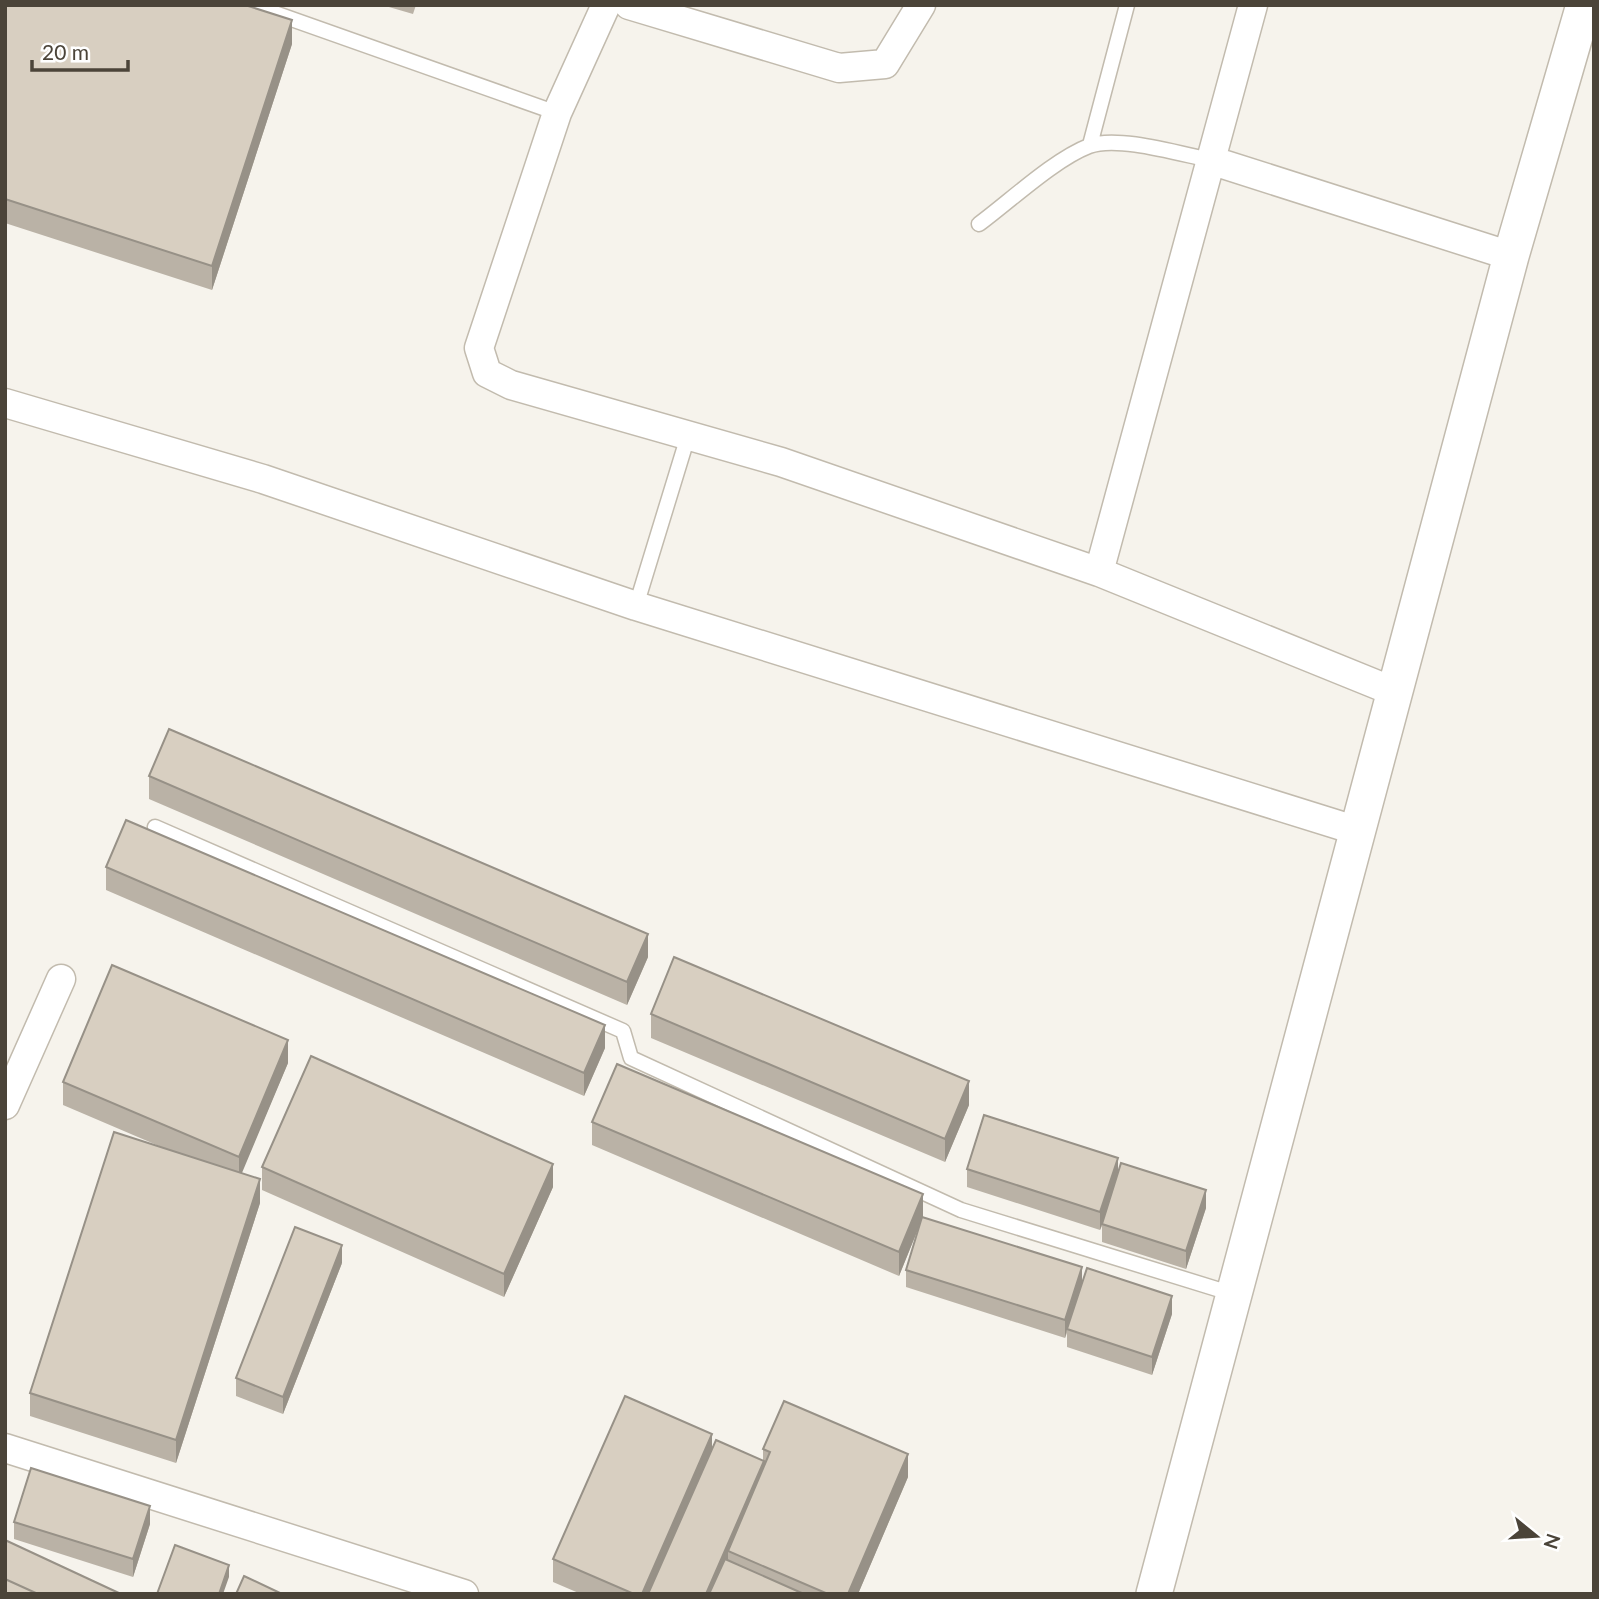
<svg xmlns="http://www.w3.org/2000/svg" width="1599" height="1599" viewBox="0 0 1599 1599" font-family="Lato,sans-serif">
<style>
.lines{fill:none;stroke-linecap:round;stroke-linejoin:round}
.service-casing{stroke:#c2bbae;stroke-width:17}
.minor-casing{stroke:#c2bbae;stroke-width:31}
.tertiary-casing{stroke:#c2bbae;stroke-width:38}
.service{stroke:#fff;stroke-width:14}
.minor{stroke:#fff;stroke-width:28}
.tertiary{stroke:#fff;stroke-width:35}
.wall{fill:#bab2a6}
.shaded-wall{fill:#979187}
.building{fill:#d8cfc1;stroke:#979187;stroke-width:2}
</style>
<rect width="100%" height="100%" fill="#f6f3ec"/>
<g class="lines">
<!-- service casing -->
<g class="service-casing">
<path id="service" d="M252,5l305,108
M1090,145l37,-140
M979,224c31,-23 76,-65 110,-78 28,-11 91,8 121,14
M636,606l52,-170
M155,827l468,204 8,27 330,152 272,84"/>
</g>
<!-- minor casing -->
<g class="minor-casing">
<path id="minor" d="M606,5l-49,108 -78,235 8,25 24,12 270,77 318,110 296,120
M629,5l210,63 46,-4 36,-59
M1210,160l301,96
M5,403l258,76 373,127 722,225
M1099,572l154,-567
M5,1105l56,-126
M5,1448l459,146"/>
</g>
<!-- tertiary casing -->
<g class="tertiary-casing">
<path id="tertiary" d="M1154,1594l357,-1338 73,-251"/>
</g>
<!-- service -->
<use href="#service" class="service"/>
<!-- minor -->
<use href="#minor" class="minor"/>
<!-- tertiary -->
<use href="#tertiary" class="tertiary"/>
</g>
<!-- wall -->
<path class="wall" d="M5,5l287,39 -80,246 -207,-67z
M382,5h34l-3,9z
M149,776l499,181 -21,48 -478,-206z
M106,867l499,181 -21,48 -478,-206z
M651,1014l318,91 -24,57 -294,-124z
M288,1063l-47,110 19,30 -84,260 -146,-47v-23l136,-244 -103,-44v-23z
M592,1122l331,95 159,65 90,32 -20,61 -85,-28v-14l-2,5 -159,-51v-17l14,-46 -21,52 -307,-131z
M262,1167l291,20 -49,110 -242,-107z
M967,1169l151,5 88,34 -20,61 -84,-27v-16l-2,4 -133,-43z
M342,1263l-59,151 -47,-18v-18z
M763,1449l145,28 -50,117h-277l-28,-12v-23l159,-109 51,11z
M14,1522l136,2 -17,53 -119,-38z"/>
<!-- shaded-wall -->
<path class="shaded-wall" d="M292,20v24l-80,246v-24z
M648,934v23l-21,48v-23z
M605,1025v23l-21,48v-23z
M288,1040v23l-49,117v-23z
M969,1081v24l-24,57v-23z
M1118,1158v18l-18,54v-18z
M553,1164v23l-49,110v-23z
M260,1179v24l-84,260v-23z
M1206,1190v18l-20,61v-18z
M923,1194v23l-24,59v-24z
M342,1245v18l-59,151v-17z
M1082,1267v18l-15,44 -2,9v-18z
M1172,1296v18l-20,61v-18z
M712,1434v23l-60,137h-10z
M908,1454v23l-50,117h-10z
M764,1461v18l-36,72v10l-14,33h-8z
M150,1506v18l-17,53v-18z
M229,1565v12l-6,17h-4z"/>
<!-- building -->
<path class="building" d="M5,5h240l47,15 -80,246 -207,-67z
M169,729l479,205 -21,48 -478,-206z
M126,820l479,205 -21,48 -478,-206z
M674,957l295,124 -24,58 -294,-125z
M112,965l176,75 -49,117 -176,-75z
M311,1056l242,108 -49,110 -242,-107z
M617,1064l306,130 -24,58 -307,-130z
M984,1115l134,43 -18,54 -133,-43z
M114,1132l146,47 -84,261 -146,-47z
M1121,1163l85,27 -20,61 -84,-27z
M922,1217l160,50 -17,53 -159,-50z
M295,1227l47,18 -59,152 -47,-19z
M1087,1268l85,28 -20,61 -85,-28z
M625,1396l87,38 -70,160h-8l-81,-35z
M784,1401l124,53 -60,140h-20l-100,-43 42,-99 -7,-3z
M716,1440l48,21 -58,133h-58z
M31,1468l119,38 -17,53 -119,-37z
M5,1540l116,54h-83l-33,-15z
M175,1545l54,20 -10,29h-62z
M725,1559l79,35h-95z
M244,1576l36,17 -44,1z
M5,1579l33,15h-33z"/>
<!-- border -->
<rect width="1599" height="1599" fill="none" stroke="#4b4439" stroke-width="14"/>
<!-- north arrow -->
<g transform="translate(1536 1536) rotate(108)" stroke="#ffffff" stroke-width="5" paint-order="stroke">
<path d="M0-5L12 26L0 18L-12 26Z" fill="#4b4439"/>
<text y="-10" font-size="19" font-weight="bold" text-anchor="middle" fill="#4b4439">N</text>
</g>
<!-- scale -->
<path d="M32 60v10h96v-10" fill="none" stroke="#4b4439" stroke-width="3.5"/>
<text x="42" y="60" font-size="21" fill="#4b4439" stroke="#ffffff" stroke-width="5" paint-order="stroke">20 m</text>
</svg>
